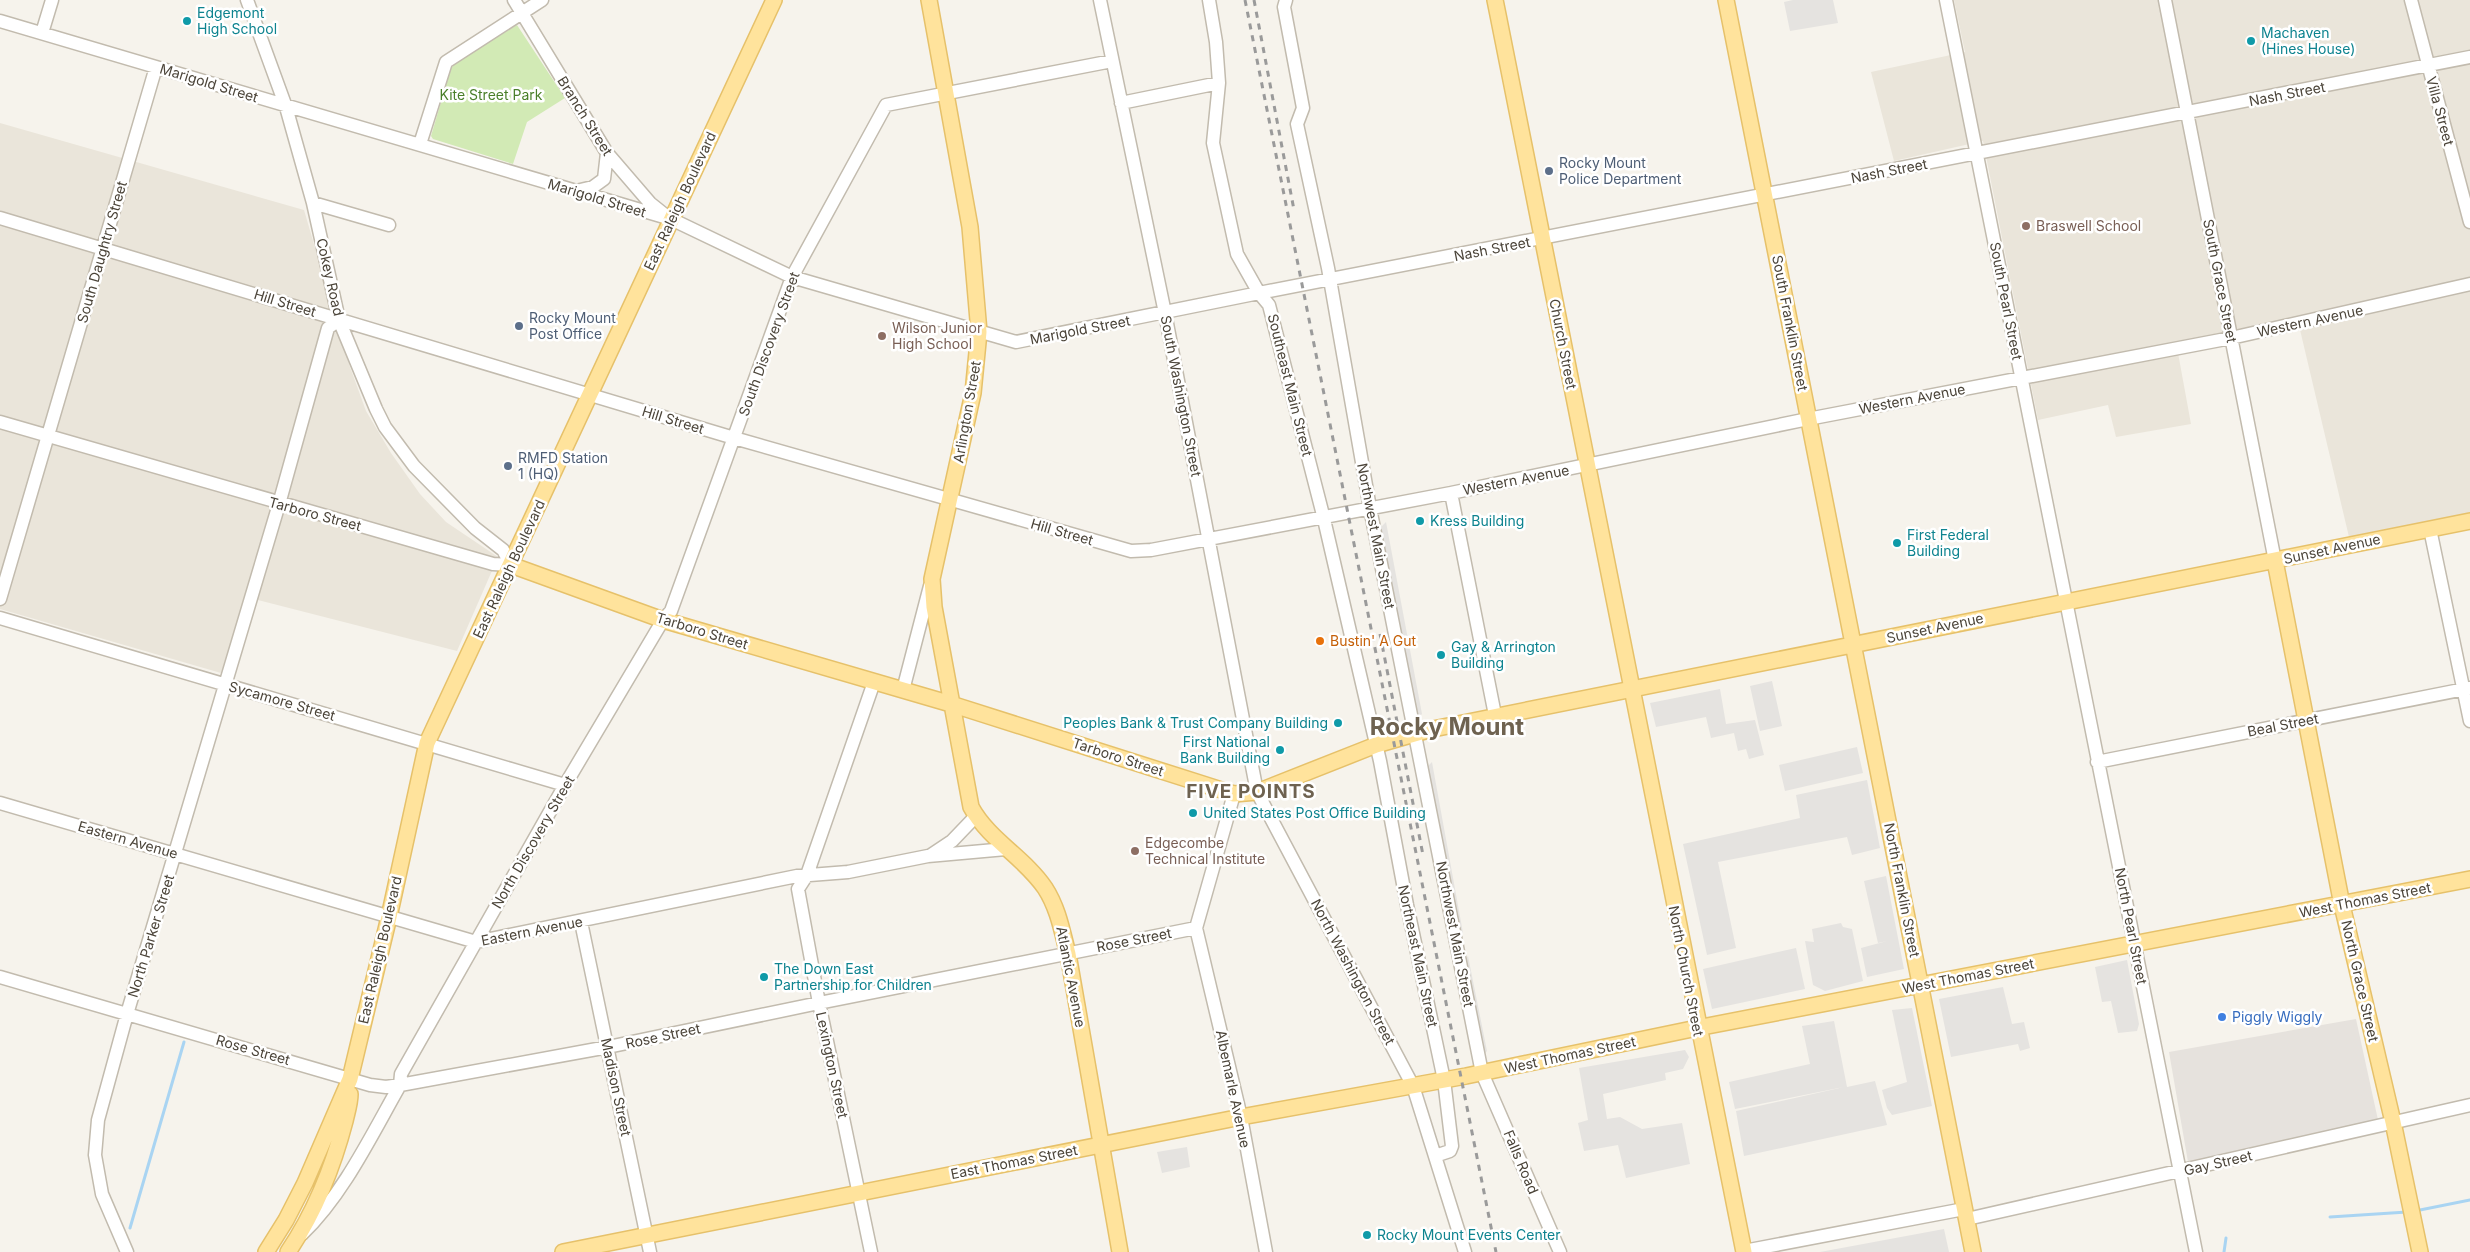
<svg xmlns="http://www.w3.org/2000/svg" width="2470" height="1252" viewBox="0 0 2470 1252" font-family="Inter,sans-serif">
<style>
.residential{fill:#eae5da}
.industrial{fill:#e6e2dd}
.green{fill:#d2eab5}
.parking{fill:#e5e3e0}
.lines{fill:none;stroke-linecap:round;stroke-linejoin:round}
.stream{stroke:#a9d4f2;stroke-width:3}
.minor-casing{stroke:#c2bbae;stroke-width:15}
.major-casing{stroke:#e6c16a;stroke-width:18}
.minor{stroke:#fff;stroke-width:12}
.major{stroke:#ffe39c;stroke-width:15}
.rail{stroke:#9a9a9a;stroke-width:3;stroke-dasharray:6 6;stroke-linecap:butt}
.culture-dot{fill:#0f9aa8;stroke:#fff;stroke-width:2}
.service-dot{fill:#5c6f8a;stroke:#fff;stroke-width:2}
.education-dot{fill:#8d6e63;stroke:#fff;stroke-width:2}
.food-dot{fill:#e8710a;stroke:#fff;stroke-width:2}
.shop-dot{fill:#3f7fe0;stroke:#fff;stroke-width:2}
.labels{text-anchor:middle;stroke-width:5;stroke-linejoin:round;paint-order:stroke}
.culture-label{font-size:14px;fill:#0d838f;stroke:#fff;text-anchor:start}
.street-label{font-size:14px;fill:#4b4439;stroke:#fff}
.park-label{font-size:14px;fill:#4a7f2a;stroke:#fff}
.service-label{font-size:14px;fill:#4e5e75;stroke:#fff;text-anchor:start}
.education-label{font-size:14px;fill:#785e54;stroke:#fff;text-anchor:start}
.food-label{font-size:14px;fill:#c56008;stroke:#fff;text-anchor:start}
.shop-label{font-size:14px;fill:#366cbe;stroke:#fff;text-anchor:start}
.district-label{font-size:19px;font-weight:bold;letter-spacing:1px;fill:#6e6250;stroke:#fff}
.town-label{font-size:24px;font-weight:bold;fill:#6e6250;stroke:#fff}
</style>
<rect width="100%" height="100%" fill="#f6f3ec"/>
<!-- residential -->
<path class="residential" d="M1954,0h516v513l-121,24 -52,-220 -121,25 15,82 -75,13 -8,-32 -70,15 -55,-279 -89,20 -23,-89 94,-20z
M0,123l304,87 46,157 16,44 25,42 29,41 26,28 52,35 -41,94 -211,-54 -25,76 -221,-64z"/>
<!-- industrial -->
<path class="industrial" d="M2356,1019l22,101 -190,42 -19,-110z"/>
<!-- green -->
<path class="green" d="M517,25l48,73 -38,24 -14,42 -80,-25 -2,-3 20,-68 8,-8z"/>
<!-- parking -->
<path class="parking" d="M1793,0h40l5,23 -48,8 -6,-29z
M1386,522l36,192 -6,6 -35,-193z
M1772,681l10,45 -22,5 -10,-45z
M1720,689l6,35 29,-4 9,35 -15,4 -3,-10 -8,2 -4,-18 -23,5 -5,-21 -50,10 -6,-24z
M1857,747l6,26 -78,18 -6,-26z
M1432,762l31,171 -4,6 -33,-171z
M1867,780l13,68 -28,7 -5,-18 -129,25 18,86 -29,7 -24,-111 117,-26 -4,-23z
M1886,876l18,93 -37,8 -6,-29 26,-7 -9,2 -14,-62z
M1841,923l2,4 9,2 11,52 -38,10 -12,-6 -8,-44 9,1 -2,-13z
M1796,948l9,41 -93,20 -9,-40z
M1468,956l19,95 -5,6 -19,-95z
M2127,960l12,64 -2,7 -19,2 -7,-32 -9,1 -7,-35z
M2003,987l9,37 12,-2 6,26 -10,3 -2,-7 -67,13 -12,-58z
M1912,1008l20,98 -40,9 -5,-7 -5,-18 25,-8 -15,-72z
M1834,1021l13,66 28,-6 12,44 -143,31 -8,-45 108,-24 -109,22 -6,-27 81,-18 -8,-38z
M1685,1050l4,7 -6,12 -18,4 1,7 -63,14 4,25 13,-2 22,12 40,-6 8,41 -64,14 -8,-33 -34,6 -6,-28 10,-3 -9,-52z
M1187,1147l3,20 -28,6 -5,-21z
M1944,1229l5,23h-129z"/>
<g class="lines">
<!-- stream -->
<path class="stream" d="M2415,1211l55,-11
M2330,1217l77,-5
M130,1228l54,-186
M2224,1252l2,-14"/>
<!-- minor casing -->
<g class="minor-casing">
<path id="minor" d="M514,0l93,153 43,50 15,12
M1100,0l65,313 92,479 156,294 52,166
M1209,0l7,42 3,41 -6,60 24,111 22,39 10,12 54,210 57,246 27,144 37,175 8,66 -2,5 -15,5
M1286,0l-2,7 19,101 -6,16 31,144 42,240 112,565 78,179
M1946,0l250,1252
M2165,0l110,561
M2411,0l59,222
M0,21l671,198 121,58 224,65 243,-49 1211,-236
M42,33l10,-33
M1121,103l98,-20
M420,144l26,-82 96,-62
M576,191l17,-4 11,-8 3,-26
M313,203l76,22
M0,218l734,220 397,113 20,-1 300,-57 357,-74 423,-81 239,-54
M0,422l493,142 18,1 -8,-15 -28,-22 -61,-62 -29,-39 -9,-18 -37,-89 -26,-117 -27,-96 -39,-107
M1451,493l44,222
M2430,529l40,192
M0,599l156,-532
M0,618l565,167
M903,690l27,-104
M2097,762l373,-74
M0,803l476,139 321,-66 51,-4 80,-16 78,-7
M931,855l21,-14 24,-25
M581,922l69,330
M1196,928l45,189 25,135
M0,977l370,108 16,2 14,-2 208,-38 211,-44 377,-75 38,-134
M1967,1219l503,-114
M302,1234c41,-39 70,-100 98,-149l1,-11 164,-289 98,-165 8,-9 121,-334 94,-172 226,-44
M1744,1251l220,-42
M127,1252l-25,-58 -7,-39 3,-35 29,-106 152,-510 49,-176 11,-8
M871,1252l-52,-249 -21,-114 9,-14 67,-193"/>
</g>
<!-- major casing -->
<g class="major-casing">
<path id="major" d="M929,0l41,227 9,105 -6,61 -41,186 2,28 37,200c18,33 53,50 74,81 13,20 17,43 23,66l52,298
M1495,0c84,417 163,835 249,1252
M1726,0l247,1252
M2275,561l67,344 51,217 27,130
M511,565l152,55 288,84 283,90 23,-2 119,-47 52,-15 1042,-209
M266,1252l20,-32 19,-37 45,-104 39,-162 38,-174 347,-743
M288,1252c27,-40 45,-85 57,-131 2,-9 5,-18 5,-27
M563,1252l678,-135 225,-41 231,-48 773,-149"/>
</g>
<!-- minor -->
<use href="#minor" class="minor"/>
<!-- major -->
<use href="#major" class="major"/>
<!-- rail -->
<path class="rail" d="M1245,0l251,1252
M1254,0l40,210
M1380,634l43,221"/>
</g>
<!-- markers -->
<g class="culture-dot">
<circle cx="187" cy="21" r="5"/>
<circle cx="2251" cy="41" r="5"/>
<circle cx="1420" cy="521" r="5"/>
<circle cx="1897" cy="543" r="5"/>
<circle cx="1441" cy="655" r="5"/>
<circle cx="1338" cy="723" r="5"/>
<circle cx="1280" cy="750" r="5"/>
<circle cx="1193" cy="813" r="5"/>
<circle cx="764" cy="977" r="5"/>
<circle cx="1367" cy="1235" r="5"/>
</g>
<g class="service-dot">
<circle cx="1549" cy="171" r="5"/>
<circle cx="519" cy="326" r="5"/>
<circle cx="508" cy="466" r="5"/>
</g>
<g class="education-dot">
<circle cx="2026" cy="226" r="5"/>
<circle cx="882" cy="336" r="5"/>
<circle cx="1135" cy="851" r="5"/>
</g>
<circle class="food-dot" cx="1320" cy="641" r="5"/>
<circle class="shop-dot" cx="2222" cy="1017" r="5"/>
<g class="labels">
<!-- culture labels -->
<g class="culture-label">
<text x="197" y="18">Edgemont<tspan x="197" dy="16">High School</tspan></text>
<text x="2261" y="38">Machaven<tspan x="2261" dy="16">(Hines House)</tspan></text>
<text x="1430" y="526">Kress Building</text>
<text x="1907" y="540">First Federal<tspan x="1907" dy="16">Building</tspan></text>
<text x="1451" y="652">Gay &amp; Arrington<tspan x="1451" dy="16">Building</tspan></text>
<text x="1328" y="728" text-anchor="end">Peoples Bank &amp; Trust Company Building</text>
<text x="1270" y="747" text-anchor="end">First National<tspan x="1270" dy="16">Bank Building</tspan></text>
<text x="1203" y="818">United States Post Office Building</text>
<text x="774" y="974">The Down East<tspan x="774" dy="16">Partnership for Children</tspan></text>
<text x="1377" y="1240">Rocky Mount Events Center</text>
</g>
<!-- street labels -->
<g class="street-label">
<text transform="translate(209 83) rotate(17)" y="5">Marigold Street</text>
<text transform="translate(2287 94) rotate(-11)" y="5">Nash Street</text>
<text transform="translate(2440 111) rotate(75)" y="5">Villa Street</text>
<text transform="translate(585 116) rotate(58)" y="5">Branch Street</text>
<text transform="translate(1889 171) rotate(-11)" y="5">Nash Street</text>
<text transform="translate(597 198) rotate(17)" y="5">Marigold Street</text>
<text transform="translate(680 201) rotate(-65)" y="5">East Raleigh Boulevard</text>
<text transform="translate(1492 249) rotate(-11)" y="5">Nash Street</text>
<text transform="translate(102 252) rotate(-74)" y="5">South Daughtry Street</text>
<text transform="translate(330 277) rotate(77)" y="5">Cokey Road</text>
<text transform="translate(2220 281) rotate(79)" y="5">South Grace Street</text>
<text transform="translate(2006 301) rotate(79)" y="5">South Pearl Street</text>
<text transform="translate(285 303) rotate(17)" y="5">Hill Street</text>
<text transform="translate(2310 321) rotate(-12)" y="5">Western Avenue</text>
<text transform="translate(1790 323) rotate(79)" y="5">South Franklin Street</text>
<text transform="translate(1080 330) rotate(-11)" y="5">Marigold Street</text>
<text transform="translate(769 344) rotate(-70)" y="5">South Discovery Street</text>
<text transform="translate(1563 344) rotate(79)" y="5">Church Street</text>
<text transform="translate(1290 385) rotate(76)" y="5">Southeast Main Street</text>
<text transform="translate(1181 396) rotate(79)" y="5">South Washington Street</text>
<text transform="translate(1912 399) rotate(-11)" y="5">Western Avenue</text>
<text transform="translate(967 412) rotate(-80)" y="5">Arlington Street</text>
<text transform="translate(673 420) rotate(17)" y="5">Hill Street</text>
<text transform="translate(1516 480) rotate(-11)" y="5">Western Avenue</text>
<text transform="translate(315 514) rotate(15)" y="5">Tarboro Street</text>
<text transform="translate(1062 532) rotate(16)" y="5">Hill Street</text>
<text transform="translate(1376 536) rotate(79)" y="5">Northwest Main Street</text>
<text transform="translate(2332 549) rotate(-12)" y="5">Sunset Avenue</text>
<text transform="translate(509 569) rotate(-65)" y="5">East Raleigh Boulevard</text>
<text transform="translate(1935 628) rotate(-12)" y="5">Sunset Avenue</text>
<text transform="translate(702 631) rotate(17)" y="5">Tarboro Street</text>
<text transform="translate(282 701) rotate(16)" y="5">Sycamore Street</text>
<text transform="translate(2283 725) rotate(-11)" y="5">Beal Street</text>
<text transform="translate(1118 757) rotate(18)" y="5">Tarboro Street</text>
<text transform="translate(128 840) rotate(16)" y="5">Eastern Avenue</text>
<text transform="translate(533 842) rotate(-60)" y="5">North Discovery Street</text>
<text transform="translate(1902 890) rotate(79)" y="5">North Franklin Street</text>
<text transform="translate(2365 900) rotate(-11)" y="5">West Thomas Street</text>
<text transform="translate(2131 926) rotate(79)" y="5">North Pearl Street</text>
<text transform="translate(532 931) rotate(-11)" y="5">Eastern Avenue</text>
<text transform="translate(1455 934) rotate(79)" y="5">Northwest Main Street</text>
<text transform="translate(151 936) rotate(-73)" y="5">North Parker Street</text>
<text transform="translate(1134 940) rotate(-11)" y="5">Rose Street</text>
<text transform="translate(380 950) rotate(-77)" y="5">East Raleigh Boulevard</text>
<text transform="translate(1418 956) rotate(78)" y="5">Northeast Main Street</text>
<text transform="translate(1686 971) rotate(79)" y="5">North Church Street</text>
<text transform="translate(1353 972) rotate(62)" y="5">North Washington Street</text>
<text transform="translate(1968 976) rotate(-11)" y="5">West Thomas Street</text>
<text transform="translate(1071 977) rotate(79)" y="5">Atlantic Avenue</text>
<text transform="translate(2360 981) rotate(77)" y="5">North Grace Street</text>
<text transform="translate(663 1036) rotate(-12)" y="5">Rose Street</text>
<text transform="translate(253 1050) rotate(16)" y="5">Rose Street</text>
<text transform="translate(1570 1055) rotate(-12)" y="5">West Thomas Street</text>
<text transform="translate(832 1065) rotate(78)" y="5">Lexington Street</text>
<text transform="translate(616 1087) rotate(78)" y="5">Madison Street</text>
<text transform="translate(1233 1089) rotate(78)" y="5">Albemarle Avenue</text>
<text transform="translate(1014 1162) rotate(-11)" y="5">East Thomas Street</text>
<text transform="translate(1521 1162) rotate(67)" y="5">Falls Road</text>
<text transform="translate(2218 1163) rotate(-13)" y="5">Gay Street</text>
</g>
<!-- park labels -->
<g class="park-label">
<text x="491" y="100">Kite Street Park</text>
</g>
<!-- service labels -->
<g class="service-label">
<text x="1559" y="168">Rocky Mount<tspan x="1559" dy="16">Police Department</tspan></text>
<text x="529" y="323">Rocky Mount<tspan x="529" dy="16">Post Office</tspan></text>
<text x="518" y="463">RMFD Station<tspan x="518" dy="16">1 (HQ)</tspan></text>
</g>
<!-- education labels -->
<g class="education-label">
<text x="2036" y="231">Braswell School</text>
<text x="892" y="333">Wilson Junior<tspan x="892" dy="16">High School</tspan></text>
<text x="1145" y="848">Edgecombe<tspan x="1145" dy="16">Technical Institute</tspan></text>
</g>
<!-- food labels -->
<g class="food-label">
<text x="1330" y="646">Bustin' A Gut</text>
</g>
<!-- shop labels -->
<g class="shop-label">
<text x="2232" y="1022">Piggly Wiggly</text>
</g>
<!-- district labels -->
<g class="district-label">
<text x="1251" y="798">FIVE POINTS</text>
</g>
<!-- town labels -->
<g class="town-label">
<text x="1447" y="735">Rocky Mount</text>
</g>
</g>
</svg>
